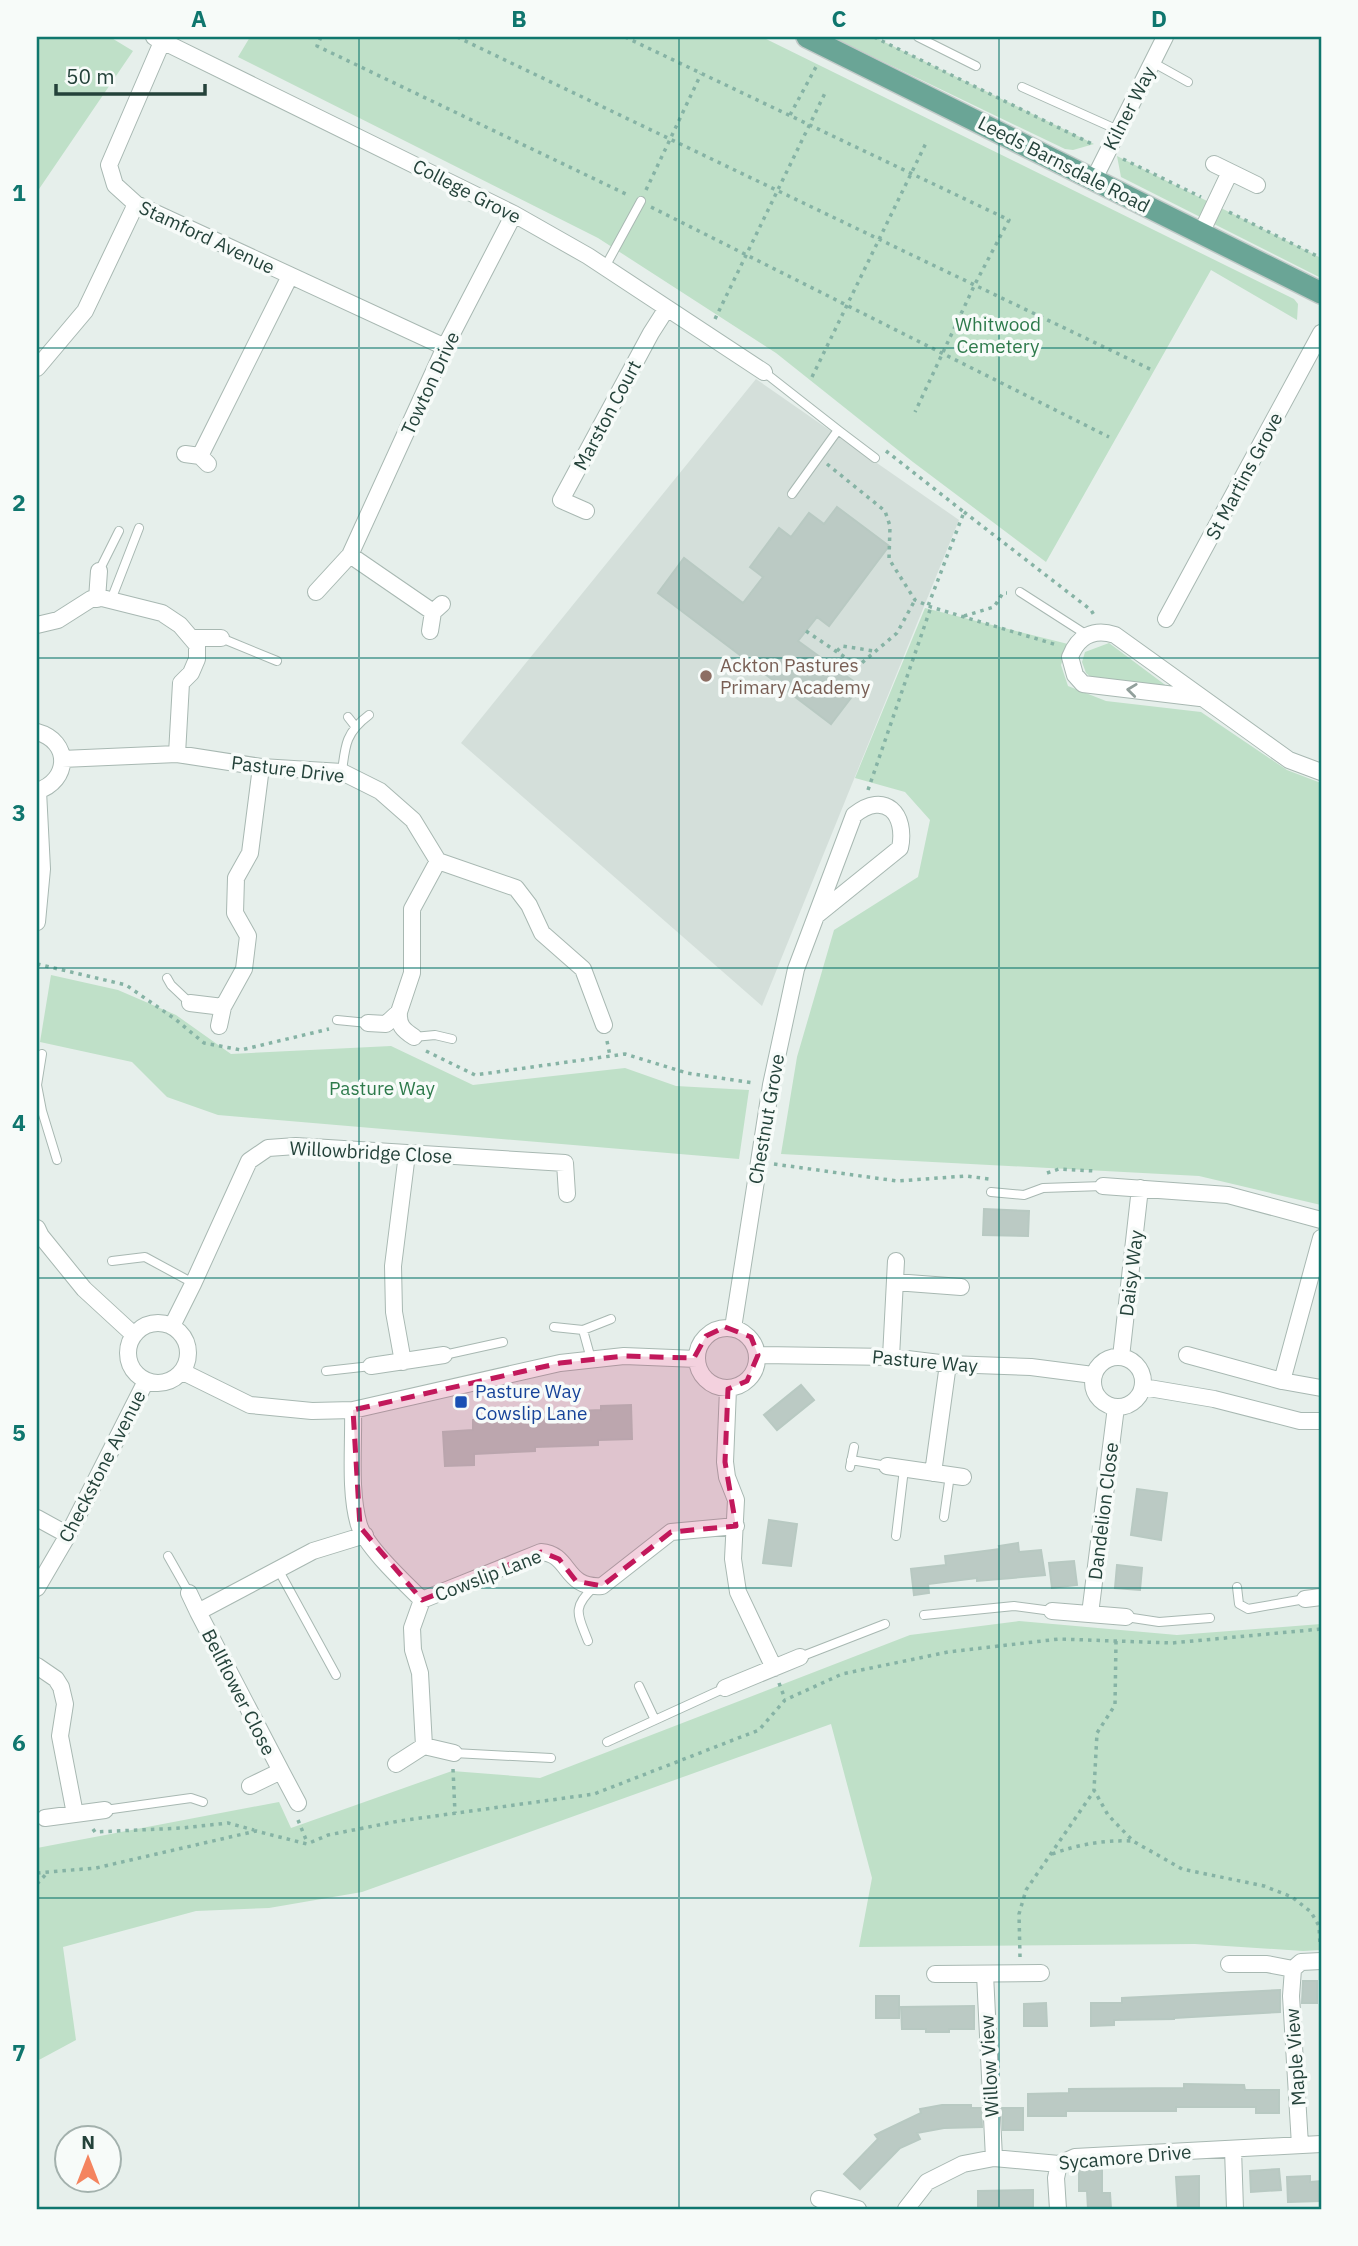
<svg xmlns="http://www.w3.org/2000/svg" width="1358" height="2246" viewBox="0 0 1358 2246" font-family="'IBM Plex Sans',sans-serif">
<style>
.built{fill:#d4dfda}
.green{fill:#bfe0c8}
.building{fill:#bbcac4;stroke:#b8c9c2;stroke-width:2}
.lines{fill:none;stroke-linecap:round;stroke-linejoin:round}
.lane-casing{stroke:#a8b8b2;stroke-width:10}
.street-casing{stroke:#a8b8b2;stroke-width:18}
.primary-casing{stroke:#c2cac8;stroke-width:24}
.path{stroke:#86b3a5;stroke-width:3.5;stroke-dasharray:3.5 5;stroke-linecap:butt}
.lane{stroke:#fff;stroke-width:8}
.street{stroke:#fff;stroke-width:16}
.primary{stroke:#6aa596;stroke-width:21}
.oneway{stroke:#92a09c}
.marked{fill:#c2185b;fill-opacity:0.2;stroke:#c2185b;stroke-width:5;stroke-dasharray:14 9;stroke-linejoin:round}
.grid{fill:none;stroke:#0f766e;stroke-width:2;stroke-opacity:0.55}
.education-dot{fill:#8d6e63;stroke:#f7fbf9;stroke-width:2.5}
.transit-dot{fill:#1a4fb4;stroke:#f7fbf9;stroke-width:2.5}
.labels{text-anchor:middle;stroke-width:7;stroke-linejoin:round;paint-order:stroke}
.street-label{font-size:19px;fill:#24423a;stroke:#f7fbf9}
.park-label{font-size:19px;fill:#2d7a4b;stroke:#f7fbf9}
.education-label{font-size:19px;fill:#785e54;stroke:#f7fbf9;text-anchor:start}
.transit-label{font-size:19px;fill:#164399;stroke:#f7fbf9;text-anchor:start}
.neatline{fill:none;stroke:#0f766e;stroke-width:2.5}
.grid-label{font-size:23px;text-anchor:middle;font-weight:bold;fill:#0f766e}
</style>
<rect width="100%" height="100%" fill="#e6efeb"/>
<!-- built -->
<path class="built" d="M756,379l203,141 -197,486 -301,-263z"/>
<!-- green -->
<path class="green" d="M37,37h73l23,14 -96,141z
M250,37h512l532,262 4,5 -1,16 -86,-50 -165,292 -133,-100 -137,-109 -178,-115 -360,-181z
M832,37h42l220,107 -21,6 -8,-1z
M1117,156l204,102v20l-200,-101z
M925,608l143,36 -7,21 7,21 38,15 95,11 86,58 34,13v422l-122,-29 -418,-22 16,-97 37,-127 84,-53 12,-57 -25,-28 -50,-14z
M1109,643l59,44 -75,-8 -7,-6 -4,-11 3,-10z
M51,975l67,15 58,25 55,39 160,-8 82,39 152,-17 51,18 73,4 -10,69 -521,-44 -51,-18 -35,-35 -92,-20z
M1019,1621l158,14 144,-11v326l-18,1 -108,-7 -336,3 13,-69 -41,-154 -469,168 -93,16 -73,3 -133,36 13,93 -39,21v-213l242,-46 12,26 161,-57 88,7 370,-143z"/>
<!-- building -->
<path class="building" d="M837,507l52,39 -60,80 -12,-9 -19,24 62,45 -29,38 -173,-131 26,-35 59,45 20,-26 -13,-10 29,-39 12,9 18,-24 15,11z
M984,1209l45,2 -1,25 -45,-1z
M801,1385l13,15 -37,30 -13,-15z
M631,1405l1,34 -34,1v5l-63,2v4l-61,3v11l-29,1 -2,-34 30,-2v-10l63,-3v-4l65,-3v-4z
M1137,1489l30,4 -6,47 -30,-5z
M769,1520l28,4 -6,42 -28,-3z
M1018,1543l1,9 22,-2 4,25 -68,6v-3l-49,6 1,9 -15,2 -3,-26 35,-4 -1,-9 55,-7 -1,-3z
M1074,1561l3,24 -25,3 -3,-25z
M1117,1565l25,3 -2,22 -25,-2z
M1303,1981h14v22h-15z
M1280,1990v22l-106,6v1l-60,1v5l-23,1v-23h31v-5z
M876,1996h23v22h-23z
M1046,2003l1,23h-23v-22z
M974,2006v23h-25v3h-23v-3h-24l-1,-22z
M1184,2084l60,1 1,5h34v23h-23v-6h-80v4h-110v5h-38v-22l41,-1v-4l115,-1z
M942,2105h29v3h10l1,19 -38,1 -27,5 3,6 -20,9 -40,41 -16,-15 34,-35 -3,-4 46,-22 -1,-4z
M1002,2108h21v22h-20z
M1102,2168v25h8l1,16h-23l-1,-18h-8v-22z
M1279,2169l2,21 -30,2 -1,-21z
M1199,2176v33h-21l-2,-32z
M1310,2176v6l11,-1v20l-33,1 -1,-25z
M1033,2190v19h-55v-18z"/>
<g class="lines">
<!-- lane casing -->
<g class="lane-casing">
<path id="lane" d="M918,37l58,29
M1152,62l36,20
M1022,87l96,43
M605,267l36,-66
M764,372l74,58 -46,64
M838,430l37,28
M99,571l20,-40
M1020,592l67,43
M111,600l28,-72
M221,638l56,23
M348,717l7,9
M342,772c3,-27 4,-40 27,-57
M167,978l4,7 19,18
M337,1020l31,3
M414,1037l21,-2 17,4
M42,1054l-5,31 5,26 15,49
M991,1192l33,3 19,-7 60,-2
M112,1261l33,-4 48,26
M554,1327l29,3 28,-11
M583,1330l8,29
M444,1355l59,-13
M326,1371l45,-5
M851,1460l36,6
M850,1467l4,-20
M944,1517l6,-42
M896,1536l8,-67
M168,1556l21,37
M279,1571l57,104
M1237,1587l2,17 9,5 57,-10
M924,1615l90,-9 38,5
M1126,1617l33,5 51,-4
M588,1641c-10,-26 -17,-33 6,-54
M800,1657l85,-33
M639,1686l16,34
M607,1742l118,-54
M454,1753l97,5
M105,1810l86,-12 12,4"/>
</g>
<!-- street casing -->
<g class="street-casing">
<path id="street" d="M154,37l360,177 74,42 176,116
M162,42l-53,123 6,20 21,19 309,143
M1214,164l43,21
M1094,179l71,-142
M1201,233l29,-61
M37,368l48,-57 51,-107
M185,454l15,2 8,8
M200,456l90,-180
M586,511l-25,-11 90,-167 16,-25
M350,555l95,-208 69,-133
M316,592l34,-37 83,57
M97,599l2,-28
M1166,619l155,-286
M37,625l21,-5 33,-21 11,-1 60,15 18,12 17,20v14l-6,14 -10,10 -4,71
M430,631l3,-19 9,-8
M191,638h30
M1200,698l-117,-14 -8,-9 -5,-18c8,-21 24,-29 45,-22l174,125 32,12
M37,732c34,9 33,49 0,59
M62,759l115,-5 84,13 81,5 38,19 33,29 25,41 78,27 13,17 13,28 41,36 21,56
M37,922l5,-53 -4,-78
M190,1003l33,4
M399,1012c-1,13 4,18 15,25
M368,1023l18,1 13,-12 13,-39v-64l26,-48
M219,1026l4,-19 21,-38 4,-33 -13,-23 1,-35 14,-25 11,-86
M1103,1186l125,9 93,25
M37,1228l4,8 43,53 50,46
M895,1282l66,5
M128 1353a30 30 0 1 1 60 0a30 30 0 1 1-60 0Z
M172,1326l21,-42 56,-123 19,-13 28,-2 269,17 2,31
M697 1358a30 30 0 1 1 60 0a30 30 0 1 1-60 0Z
M733,1328l38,-243 25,-116 58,-154c31,-25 53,-1 46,33l-83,67
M758,1355l133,2 57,7 83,3 62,8
M1187,1355l95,26 39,-143
M1093 1382a25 25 0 1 1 50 0a25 25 0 1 1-50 0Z
M891,1357l5,-96
M1121,1357l19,-169
M403,1362l-9,-50 -1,-46 14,-112
M371,1366l73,-11
M183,1372l67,33 62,6 41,-1 207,-47 64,-7 73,3
M1282,1381l39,7
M1143,1387l71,12 86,22h21
M728,1389l-3,73 2,15 9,23 -3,59 5,33 36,76
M353,1410c1,35 -4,82 6,115 7,22 46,58 63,75
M887,1466l76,11
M933,1473l15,-109
M37,1518l31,17
M37,1588l31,-53 78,-154
M189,1593l9,19
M1305,1599l16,-2
M422,1600l119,-48c30,2 23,37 61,34l69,-54 65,-6
M422,1600l-10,28 1,22 7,23 4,73
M1052,1611l74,6
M1090,1614l26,-207
M37,1666l19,13 5,8 4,17 -5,32 15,78
M725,1688l75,-31
M396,1764l28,-18 30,7
M281,1771l17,32
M250,1786l31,-15 -83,-159 115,-61 52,-16
M45,1818l60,-8
M1229,1964h38l26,5
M935,1974l106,-1
M985,1974l9,184
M1300,2145l-9,-149 2,-27 8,-7 20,-1
M1233,2149l2,60
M819,2199l39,10
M906,2209l21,-27 36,-18 31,-6 65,6 16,-7 246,-13
M1058,2209l-2,-31 3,-14"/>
</g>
<!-- primary casing -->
<g class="primary-casing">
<path id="primary" d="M807,37l514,256"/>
</g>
<!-- path -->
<path class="path" d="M321,37l-4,9 311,149
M457,37l697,334
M625,37l384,183 -34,64 -60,128
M874,37l220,108
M790,115l27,-50
M1123,159l78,38
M646,190l55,-116
M651,207l458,230
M1229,212l92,46
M715,319l111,-228
M812,377l114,-234
M886,451l78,61 -36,94
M827,464l58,47 5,15 -1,33 26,41 16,7 126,38
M964,512l127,98 4,7
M964,616l30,-9 9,-14h4
M806,631l52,35 39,-33 18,-33
M837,651l5,-5 32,5
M868,790l63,-183
M37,964l89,21 49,34 29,24 37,7 88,-21
M607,1041l3,15
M426,1051l49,24 150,-21 62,19 67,10
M774,1164l123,17 69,-5 23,3
M1047,1173l12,-4 36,2
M1116,1641l-1,64 -18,28 -3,57 14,25 25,26 49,28 82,17 28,11 19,15 8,14 1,19
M779,1683l6,16
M453,1769l2,44
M298,1820l9,22
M93,1829l2,3 87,-4 46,-5 26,7
M1052,1854c28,-10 51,-14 81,-13
M37,1873l59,-5 160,-37 51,13 21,-9 71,-14 195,-27 165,-64 26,-30 57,-26 106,-22 111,-13 113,4 149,-14
M37,1884l10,-11
M1020,1957l-1,-43 7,-24 68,-99"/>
<!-- lane -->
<use href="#lane" class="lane"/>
<!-- street -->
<use href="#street" class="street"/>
<!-- primary -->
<use href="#primary" class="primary"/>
</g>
<!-- one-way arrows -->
<defs><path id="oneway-chevron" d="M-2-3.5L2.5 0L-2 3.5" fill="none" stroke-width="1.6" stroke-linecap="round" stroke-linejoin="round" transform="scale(1.75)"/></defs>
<use class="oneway" href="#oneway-chevron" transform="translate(1132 690) rotate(-173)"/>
<!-- marked area -->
<path class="marked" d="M725,1327l26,10 7,18 -11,26 -19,8 -3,73 11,64 -65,6 -69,54 -26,-5 -17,-22 -18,-7 -119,48 -62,-73 -7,-117 207,-47 64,-7 70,2 12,-22z"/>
<!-- grid -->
<path class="grid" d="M359,37v2172M679,37v2172M999,37v2172M37,348h1284M37,658h1284M37,968h1284M37,1278h1284M37,1588h1284M37,1898h1284"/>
<!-- markers -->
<circle class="education-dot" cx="706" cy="676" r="7"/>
<rect class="transit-dot" x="454" y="1395" width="14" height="14" rx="3.5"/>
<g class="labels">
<!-- street labels -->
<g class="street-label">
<text transform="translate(1129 108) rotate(-63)" y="7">Kilner Way</text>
<text transform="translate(1064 164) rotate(27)" y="7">Leeds Barnsdale Road</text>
<text transform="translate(467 191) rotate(27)" y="7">College Grove</text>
<text transform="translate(207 237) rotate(25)" y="7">Stamford Avenue</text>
<text transform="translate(430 383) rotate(-65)" y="7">Towton Drive</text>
<text transform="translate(607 415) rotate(-62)" y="7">Marston Court</text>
<text transform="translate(1244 476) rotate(-62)" y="7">St Martins Grove</text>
<text transform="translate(288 769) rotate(7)" y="7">Pasture Drive</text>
<text transform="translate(766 1119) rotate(-80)" y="7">Chestnut Grove</text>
<text transform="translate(371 1152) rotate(3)" y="7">Willowbridge Close</text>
<text transform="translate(1131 1273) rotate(-83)" y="7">Daisy Way</text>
<text transform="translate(925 1361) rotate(5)" y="7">Pasture Way</text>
<text transform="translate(102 1466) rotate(-63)" y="7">Checkstone Avenue</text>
<text transform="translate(1103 1511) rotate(-83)" y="7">Dandelion Close</text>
<text transform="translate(488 1575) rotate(-21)" y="7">Cowslip Lane</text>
<text transform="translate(239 1692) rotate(63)" y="7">Bellflower Close</text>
<text transform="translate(1295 2057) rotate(-94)" y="7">Maple View</text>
<text transform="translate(989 2066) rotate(-93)" y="7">Willow View</text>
<text transform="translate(1125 2157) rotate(-5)" y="7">Sycamore Drive</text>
</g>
<!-- park labels -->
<g class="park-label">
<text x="998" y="331">Whitwood<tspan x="998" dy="22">Cemetery</tspan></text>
<text x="382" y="1095">Pasture Way</text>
</g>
<!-- education labels -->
<g class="education-label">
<text x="720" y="672">Ackton Pastures<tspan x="720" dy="22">Primary Academy</tspan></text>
</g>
<!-- transit labels -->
<g class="transit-label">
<text x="475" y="1398">Pasture Way<tspan x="475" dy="22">Cowslip Lane</tspan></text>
</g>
</g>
<!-- border -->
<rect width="1358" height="2246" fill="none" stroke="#f7fbf9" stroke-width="77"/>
<!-- north arrow -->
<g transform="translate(88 2159)"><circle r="33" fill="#f7fbf9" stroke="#a3b1ad" stroke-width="2"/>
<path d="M0-5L12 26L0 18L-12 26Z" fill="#f4845f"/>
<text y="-10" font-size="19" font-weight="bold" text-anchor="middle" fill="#24423a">N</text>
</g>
<!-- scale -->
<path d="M56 84v10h149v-10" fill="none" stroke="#24423a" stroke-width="3.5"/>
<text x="66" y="84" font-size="21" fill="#24423a" stroke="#f7fbf9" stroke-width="5" paint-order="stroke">50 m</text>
<rect x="38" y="38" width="1282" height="2170" class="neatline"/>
<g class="grid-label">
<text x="199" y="27">A</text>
<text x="519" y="27">B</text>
<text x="839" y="27">C</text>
<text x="1159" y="27">D</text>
<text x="19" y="201">1</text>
<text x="19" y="511">2</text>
<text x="19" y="821">3</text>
<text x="19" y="1131">4</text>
<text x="19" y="1441">5</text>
<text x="19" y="1751">6</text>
<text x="19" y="2061">7</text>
</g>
</svg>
